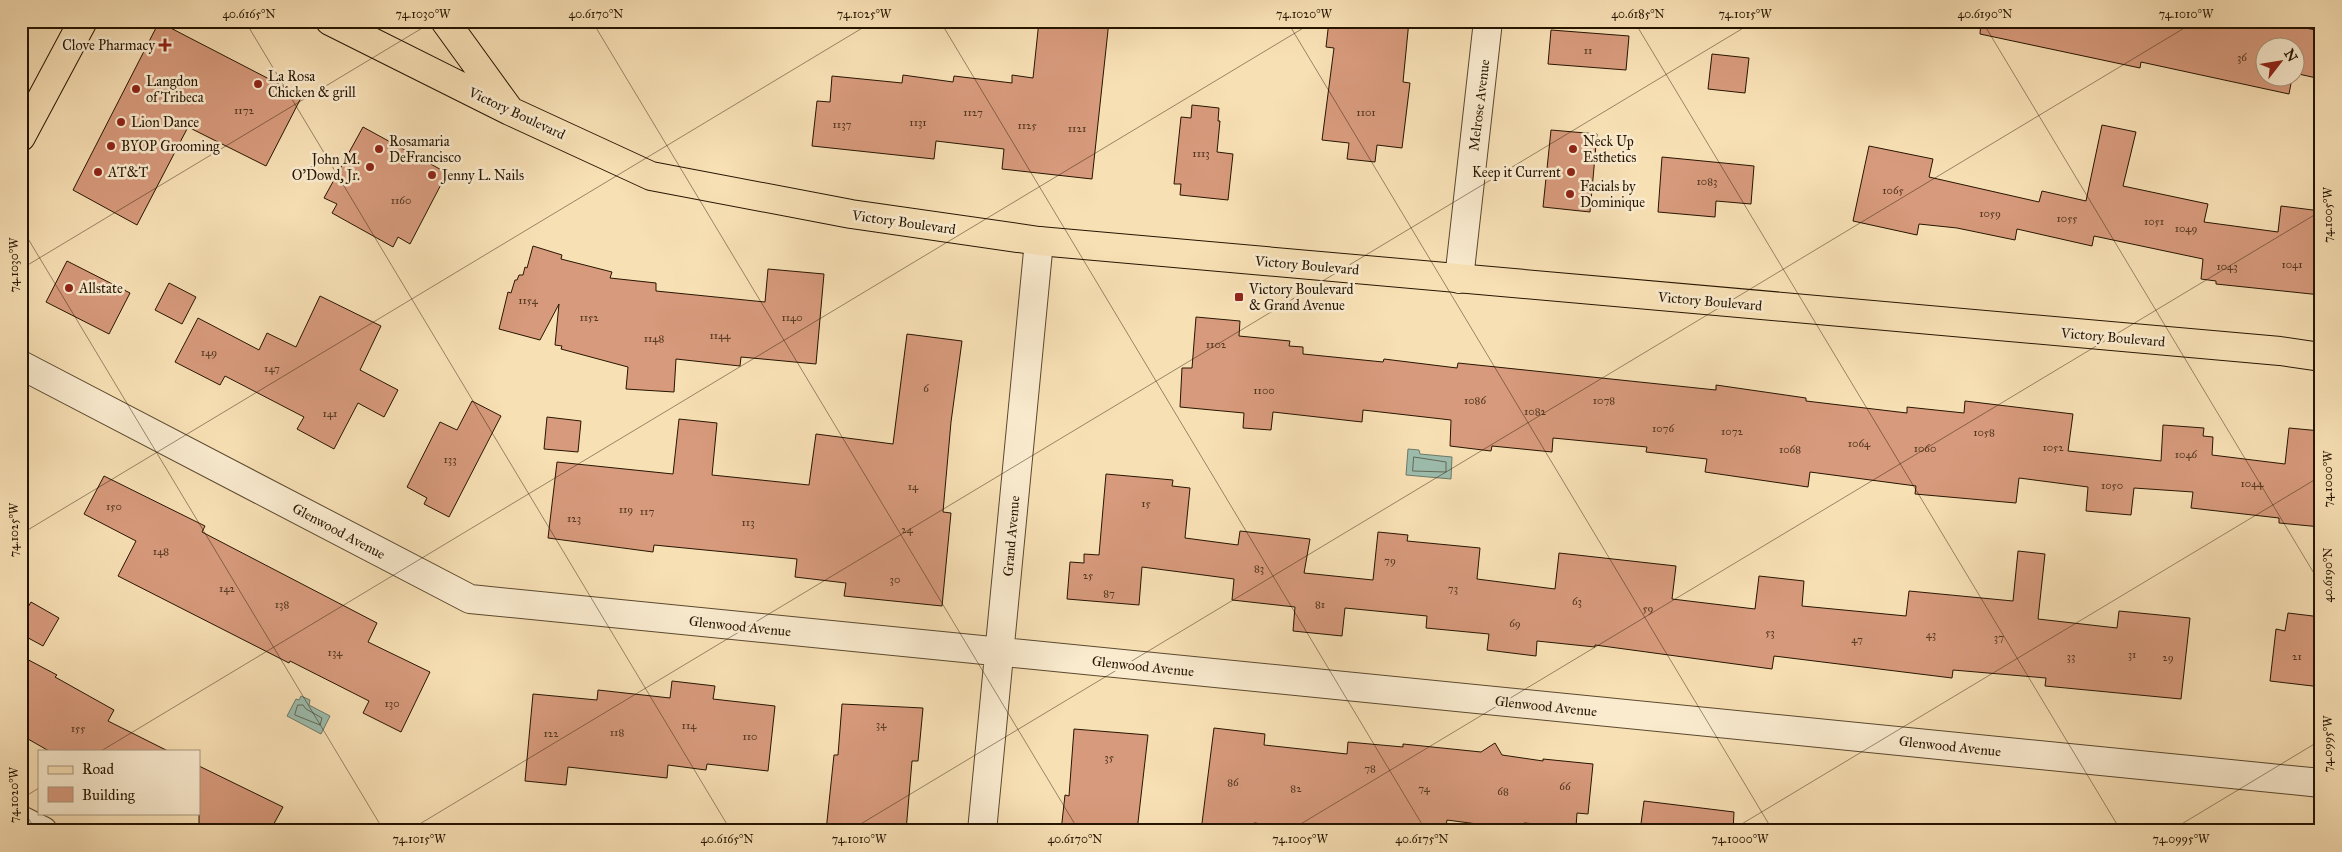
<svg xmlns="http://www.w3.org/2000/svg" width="2342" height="852" viewBox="0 0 2342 852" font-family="'IM FELL Great Primer',serif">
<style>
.water{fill:#9dbdae;stroke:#6d7a68}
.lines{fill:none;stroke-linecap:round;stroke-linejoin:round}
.shore{stroke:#626957;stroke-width:1}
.building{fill:#d79a7c;stroke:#261500}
.minor-casing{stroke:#5a482d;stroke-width:30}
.major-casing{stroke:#261500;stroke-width:30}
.minor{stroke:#faebcf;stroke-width:28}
.major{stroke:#f8e0b5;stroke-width:28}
.ticks{fill:none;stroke:#261500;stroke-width:1;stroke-opacity:0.45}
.poi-dot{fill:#8f2418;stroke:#faebcf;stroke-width:2}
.labels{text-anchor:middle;stroke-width:5;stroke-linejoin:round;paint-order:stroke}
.number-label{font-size:11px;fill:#52361f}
.poi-label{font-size:14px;fill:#261500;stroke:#faebcf;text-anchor:start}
.street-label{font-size:14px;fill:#261500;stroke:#faebcf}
.neatline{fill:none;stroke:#261500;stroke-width:2}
.ticks-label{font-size:12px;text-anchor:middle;fill:#261500}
</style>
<rect width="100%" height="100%" fill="#f8e0b5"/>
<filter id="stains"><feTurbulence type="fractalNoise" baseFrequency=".004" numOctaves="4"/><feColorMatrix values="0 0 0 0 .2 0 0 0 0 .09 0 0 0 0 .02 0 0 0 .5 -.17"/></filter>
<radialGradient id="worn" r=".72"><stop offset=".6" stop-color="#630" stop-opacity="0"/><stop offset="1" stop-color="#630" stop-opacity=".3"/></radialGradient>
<!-- water -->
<path class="water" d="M1408,449l11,1 1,4 32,3 -1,22 -45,-4z
M301,696l9,4 -1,5 21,11 -9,18 -34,-18 9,-17 3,1z"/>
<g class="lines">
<!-- shore -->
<path class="shore" d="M1414,457l32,5v10l-33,-1z
M298,705h5l3,4 16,9 -2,7 -25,-10z"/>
</g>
<!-- building -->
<path class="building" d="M1039,21h70l-17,158 -90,-10 2,-20 -68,-8 -2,18 -122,-13 5,-45 13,1 2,-26 70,7 1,-8 50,7 1,-6 58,7v-8l21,3z
M1329,21h80l-6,61 7,1 -8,65 -25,-3 -2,17 -28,-3 2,-16 -27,-3 12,-92 -8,-1z
M1981,21h288l52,10v48l-27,-6v-25h-30v30h28l-3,16 -148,-32 -1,6 -160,-34z
M159,22l143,74 -36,70 -78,-39 -51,98 -64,-35z
M1551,30l78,6 -3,34 -78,-6z
M1712,54l37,4 -4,35 -37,-4z
M1192,105l27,3 -1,13h2l-3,31 16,2 -5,46 -48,-5 1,-11h-7l7,-67 10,1z
M2102,125l34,7 -13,54 85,18 -4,18 74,10 3,-26 40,5v84l-105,-11v-3l-15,-2 2,-20 -109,-23 -2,10 -75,-17 -2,11 -58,-12 -38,-4 -2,11 -64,-14 16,-75 64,13 -4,18 110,25 3,-11 44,10z
M363,127l84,46 -37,71 -12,-7 -5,10 -61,-34 5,-9 -13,-6z
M1551,130l46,4 -7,78 -47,-5z
M1662,157l92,9 -3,38 -35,-3 -1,16 -57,-5z
M533,246l29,9 -1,4 51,13 -2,6 46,5v8l109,11 3,-33 56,5 -8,90 -75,-7 -1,9 -64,-7 -2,33 -48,-3 2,-22 -67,-18 1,-3 -7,-1 4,-41 -19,36 -41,-11 9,-37 3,1 4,-13h2l2,-5h4l2,-8 2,1z
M67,261l63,32 -21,41 -63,-32z
M169,283l27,14 -14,27 -27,-14z
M320,296l61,30 -21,44 38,20 -14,27 -26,-14 -24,46 -37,-20 7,-12 -79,-41 -5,9 -45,-23 23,-44 61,32 8,-17 29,14z
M1196,317l44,4 -1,15 51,5 -1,5 14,1v7l80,8 1,-3 73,9 1,-5 258,27v-5l90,13v3l101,12v-6l57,6 1,-12 108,13 -5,37 93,10 2,-36 41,3 -1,8 10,1 -1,18 73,9 4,-36 32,3v96l-42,-4v-5l-88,-10 2,-16 -59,-4 -3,27 -45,-4 2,-24 -69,-9 -3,25 -101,-9 1,-8 -106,-14 -2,15 -103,-15 2,-13 -61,-7 1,-5 -94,-9 -1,14 -60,-6 -1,5 -41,-5 1,-26 -88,-10 -1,12 -89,-10 -2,18 -28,-2 1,-15 -64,-6 2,-39h10z
M907,334l55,7 -11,81 -8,90 8,1 -9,93 -98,-10 2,-13 -51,-6 2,-18 -143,-14 -1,7 -105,-14 9,-76 116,12 6,-55 38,4 -5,52 97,10 7,-51 77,10z
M472,401l29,15 -52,101 -25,-13 3,-6 -20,-11 33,-65 17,8z
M547,417l34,4 -3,31 -34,-3z
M1106,474l67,6 -1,6 18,2 -5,50 53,7 2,-14 70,8 -6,34 69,7 5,-48 30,3 -1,6 73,7 -3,31 78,10 4,-36 117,13 -4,33 83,10 4,-33 45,5 -2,25 104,10 3,-25 104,10 5,-50 27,3 -7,65 79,9 2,-17 71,7 -9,81 -136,-13 1,-8 -93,-8 -1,8 -178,-22 -2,13 -177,-24v2l-58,-6 -1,15 -49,-6 2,-16 -63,-6 1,-12 -82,-8 -3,28 -49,-5 2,-24 -63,-7 2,-21 -92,-12 -3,38 -72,-6 3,-37 14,1v-9l15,1z
M104,476l101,50 -3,6 175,91 -9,19 62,30 -29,60 -38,-19 6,-12 -79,-40 -1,2 -171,-87 18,-35 -52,-27z
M31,602l28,16 -16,28 -22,-12v-15z
M2288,613l33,4v70l-51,-6 6,-52 9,2z
M21,656l36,19 -2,2 59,33 -6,11 60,30h-119l-28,-16z
M672,681l43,5 -2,13 62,7 -7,65 -61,-7 -1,6 -38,-5 -1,13 -99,-11 -2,18 -41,-4 8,-87 64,6 1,-10 72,8z
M842,704l81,4 -5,53h-6l-6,70h-80l8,-76h4z
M1214,728l51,6 -1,11 83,9 1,-12 55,5v-3l78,8 14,-9 7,12 41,6v-2l50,5 -5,50 -11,-1 -1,14 -52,-4 -1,7 -76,-10 -2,11h-120l-71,-8 -1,8h-52z
M1074,729l74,6 -11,96h-76l4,-36 4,1z
M199,766l84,41 -13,24h-60l-11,-6z
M1644,801l90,11 -1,19h-93z"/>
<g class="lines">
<!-- minor casing -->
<g class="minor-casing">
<path id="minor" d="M1459,279l29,-258
M21,365l449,234 1851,184
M21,820l22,11
M982,831l57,-590"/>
</g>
<!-- major casing -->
<g class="major-casing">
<path id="major" d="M330,21l180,90 141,65 200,38 188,27 1241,110 41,6
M445,21l63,87
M21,137l62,-116"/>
</g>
<!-- minor -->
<use href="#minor" class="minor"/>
<!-- major -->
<use href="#major" class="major"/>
</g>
<!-- ticks -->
<path class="ticks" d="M245,21l486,810M592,21l487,810M940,21l486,810M1287,21l486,810M1634,21l487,810M1982,21l339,564M21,227l363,604M21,269l413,-248M21,534l853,-513M101,751l1214,-730M21,799l18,-11M21,806l15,25M408,831l1347,-810M849,831l1347,-810M1289,831l1032,-620M1730,831l591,-355M2170,831l151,-91"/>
<!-- markers -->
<g class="poi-dot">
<path d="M162.5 37.5h5v5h5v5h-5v5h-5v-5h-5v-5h5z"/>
<circle cx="258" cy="84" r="5"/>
<circle cx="136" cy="89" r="5"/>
<circle cx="121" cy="122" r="5"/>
<circle cx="111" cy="146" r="5"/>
<circle cx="379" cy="149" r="5"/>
<circle cx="1573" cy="149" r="5"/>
<circle cx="370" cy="167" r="5"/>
<circle cx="98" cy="172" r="5"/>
<circle cx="1571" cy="172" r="5"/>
<circle cx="432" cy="175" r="5"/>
<circle cx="1570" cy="194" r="5"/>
<circle cx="69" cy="288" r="5"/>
<rect x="1234" y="292" width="10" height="10" rx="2.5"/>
</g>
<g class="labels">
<!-- number labels -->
<g class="number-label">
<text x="1588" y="54">11</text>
<text x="2242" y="61">36</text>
<text x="244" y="114">1172</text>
<text x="973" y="116">1127</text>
<text x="1366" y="116">1101</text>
<text x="918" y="126">1131</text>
<text x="842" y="128">1137</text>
<text x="1027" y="129">1125</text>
<text x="1077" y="132">1121</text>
<text x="1201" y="157">1113</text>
<text x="1707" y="185">1083</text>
<text x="1893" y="194">1065</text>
<text x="401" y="204">1160</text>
<text x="1990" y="217">1059</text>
<text x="2067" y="222">1055</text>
<text x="2154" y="225">1051</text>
<text x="2186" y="232">1049</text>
<text x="2292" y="268">1041</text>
<text x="2227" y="270">1043</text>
<text x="528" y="304">1154</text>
<text x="589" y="321">1152</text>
<text x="792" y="321">1140</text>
<text x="720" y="339">1144</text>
<text x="654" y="342">1148</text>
<text x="1216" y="348">1102</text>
<text x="209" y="356">149</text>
<text x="272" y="372">147</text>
<text x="926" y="392">6</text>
<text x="1264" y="394">1100</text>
<text x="1475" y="404">1086</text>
<text x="1604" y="404">1078</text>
<text x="1535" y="415">1082</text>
<text x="330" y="417">141</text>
<text x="1663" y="432">1076</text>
<text x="1732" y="435">1072</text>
<text x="1984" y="436">1058</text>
<text x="1859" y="447">1064</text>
<text x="2053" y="451">1052</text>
<text x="1925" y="452">1060</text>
<text x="1790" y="453">1068</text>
<text x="2186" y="458">1046</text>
<text x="450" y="463">133</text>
<text x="2252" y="487">1044</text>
<text x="2112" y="489">1050</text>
<text x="913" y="490">14</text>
<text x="1146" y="507">15</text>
<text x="114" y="510">150</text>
<text x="626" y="513">119</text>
<text x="647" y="515">117</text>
<text x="574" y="522">123</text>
<text x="748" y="526">113</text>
<text x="907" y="533">24</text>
<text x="161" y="555">148</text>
<text x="1390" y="564">79</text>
<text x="1259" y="572">83</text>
<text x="1088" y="579">25</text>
<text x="895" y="583">30</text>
<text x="227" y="592">142</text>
<text x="1453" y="592">73</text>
<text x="1109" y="597">87</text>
<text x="1577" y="605">63</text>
<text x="282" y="608">138</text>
<text x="1320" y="608">81</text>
<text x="1648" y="612">59</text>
<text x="1515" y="627">69</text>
<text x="1770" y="636">53</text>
<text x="1931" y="638">43</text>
<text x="1999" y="641">37</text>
<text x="1857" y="643">47</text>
<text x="335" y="656">134</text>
<text x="2132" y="658">31</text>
<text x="2071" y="660">33</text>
<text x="2297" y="660">21</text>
<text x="2168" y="661">29</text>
<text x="392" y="707">130</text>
<text x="881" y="728">34</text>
<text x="689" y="729">114</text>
<text x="78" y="732">155</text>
<text x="617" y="736">118</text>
<text x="551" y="737">122</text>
<text x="750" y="740">110</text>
<text x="1109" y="761">35</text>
<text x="1370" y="772">78</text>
<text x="1233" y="786">86</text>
<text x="1565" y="790">66</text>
<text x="1296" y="792">82</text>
<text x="1424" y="792">74</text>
<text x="1503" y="795">68</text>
</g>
<!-- poi labels -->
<g class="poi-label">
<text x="155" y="50" text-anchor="end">Clove Pharmacy</text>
<text x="268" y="81">La Rosa<tspan x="268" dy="16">Chicken &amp; grill</tspan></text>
<text x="146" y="86">Langdon<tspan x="146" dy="16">of Tribeca</tspan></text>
<text x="131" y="127">Lion Dance</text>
<text x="389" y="146">Rosamaria<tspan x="389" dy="16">DeFrancisco</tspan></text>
<text x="1583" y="146">Neck Up<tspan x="1583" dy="16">Esthetics</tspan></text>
<text x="121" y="151">BYOP Grooming</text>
<text x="360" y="164" text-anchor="end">John M.<tspan x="360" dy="16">O'Dowd, Jr.</tspan></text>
<text x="108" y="177">AT&amp;T</text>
<text x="1561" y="177" text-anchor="end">Keep it Current</text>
<text x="442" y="180">Jenny L. Nails</text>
<text x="1580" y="191">Facials by<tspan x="1580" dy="16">Dominique</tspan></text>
<text x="79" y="293">Allstate</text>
<text x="1249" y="294">Victory Boulevard<tspan x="1249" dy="16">&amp; Grand Avenue</tspan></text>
</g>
<!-- street labels -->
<g class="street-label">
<text transform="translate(1479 105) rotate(-83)" y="5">Melrose Avenue</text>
<text transform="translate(517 113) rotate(25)" y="5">Victory Boulevard</text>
<text transform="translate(904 222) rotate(8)" y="5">Victory Boulevard</text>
<text transform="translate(1307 265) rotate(5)" y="5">Victory Boulevard</text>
<text transform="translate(1710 301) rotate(5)" y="5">Victory Boulevard</text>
<text transform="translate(2113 337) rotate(5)" y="5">Victory Boulevard</text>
<text transform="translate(339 531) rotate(28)" y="5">Glenwood Avenue</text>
<text transform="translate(1011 536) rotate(-85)" y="5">Grand Avenue</text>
<text transform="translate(740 626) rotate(6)" y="5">Glenwood Avenue</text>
<text transform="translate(1143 666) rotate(6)" y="5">Glenwood Avenue</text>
<text transform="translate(1546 706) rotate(6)" y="5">Glenwood Avenue</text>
<text transform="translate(1950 746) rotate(6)" y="5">Glenwood Avenue</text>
</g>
</g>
<!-- margin -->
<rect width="2342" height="852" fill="none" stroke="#f8e0b5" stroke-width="55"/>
<!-- legend -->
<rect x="38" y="750" width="162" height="65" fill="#faebcf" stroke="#a5957c"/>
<rect x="48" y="766" width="25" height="8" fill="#f8e0b5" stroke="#a5957c"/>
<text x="82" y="774" font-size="15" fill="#261500">Road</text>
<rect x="48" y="787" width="25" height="15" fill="#d79a7c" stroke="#a5957c"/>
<text x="82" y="800" font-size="15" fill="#261500">Building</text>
<!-- north arrow -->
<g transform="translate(2280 62) rotate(59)"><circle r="24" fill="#faebcf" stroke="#a5957c"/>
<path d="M0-4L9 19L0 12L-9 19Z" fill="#8f2418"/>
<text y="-8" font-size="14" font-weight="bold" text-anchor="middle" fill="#261500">N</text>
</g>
<rect x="28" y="28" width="2286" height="796" class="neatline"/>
<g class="ticks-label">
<text x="249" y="18">40.6165°N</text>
<text x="423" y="18">74.1030°W</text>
<text x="596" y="18">40.6170°N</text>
<text x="864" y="18">74.1025°W</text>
<text x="1304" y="18">74.1020°W</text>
<text x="1638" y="18">40.6185°N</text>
<text x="1745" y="18">74.1015°W</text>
<text x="1985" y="18">40.6190°N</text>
<text x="2186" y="18">74.1010°W</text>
<text transform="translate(2328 215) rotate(-90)" y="4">74.1005°W</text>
<text transform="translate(14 265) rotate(-90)" y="4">74.1030°W</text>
<text transform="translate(2328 479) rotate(-90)" y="4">74.1000°W</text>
<text transform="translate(14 530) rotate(-90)" y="4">74.1025°W</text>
<text transform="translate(2328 575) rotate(-90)" y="4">40.6190°N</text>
<text transform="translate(2328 744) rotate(-90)" y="4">74.0995°W</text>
<text transform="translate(14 795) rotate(-90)" y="4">74.1020°W</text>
<text x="419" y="843">74.1015°W</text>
<text x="727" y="843">40.6165°N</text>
<text x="859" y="843">74.1010°W</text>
<text x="1075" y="843">40.6170°N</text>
<text x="1300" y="843">74.1005°W</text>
<text x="1422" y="843">40.6175°N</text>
<text x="1740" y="843">74.1000°W</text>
<text x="2181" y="843">74.0995°W</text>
</g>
<rect width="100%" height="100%" filter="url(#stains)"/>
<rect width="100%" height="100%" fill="url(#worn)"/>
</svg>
